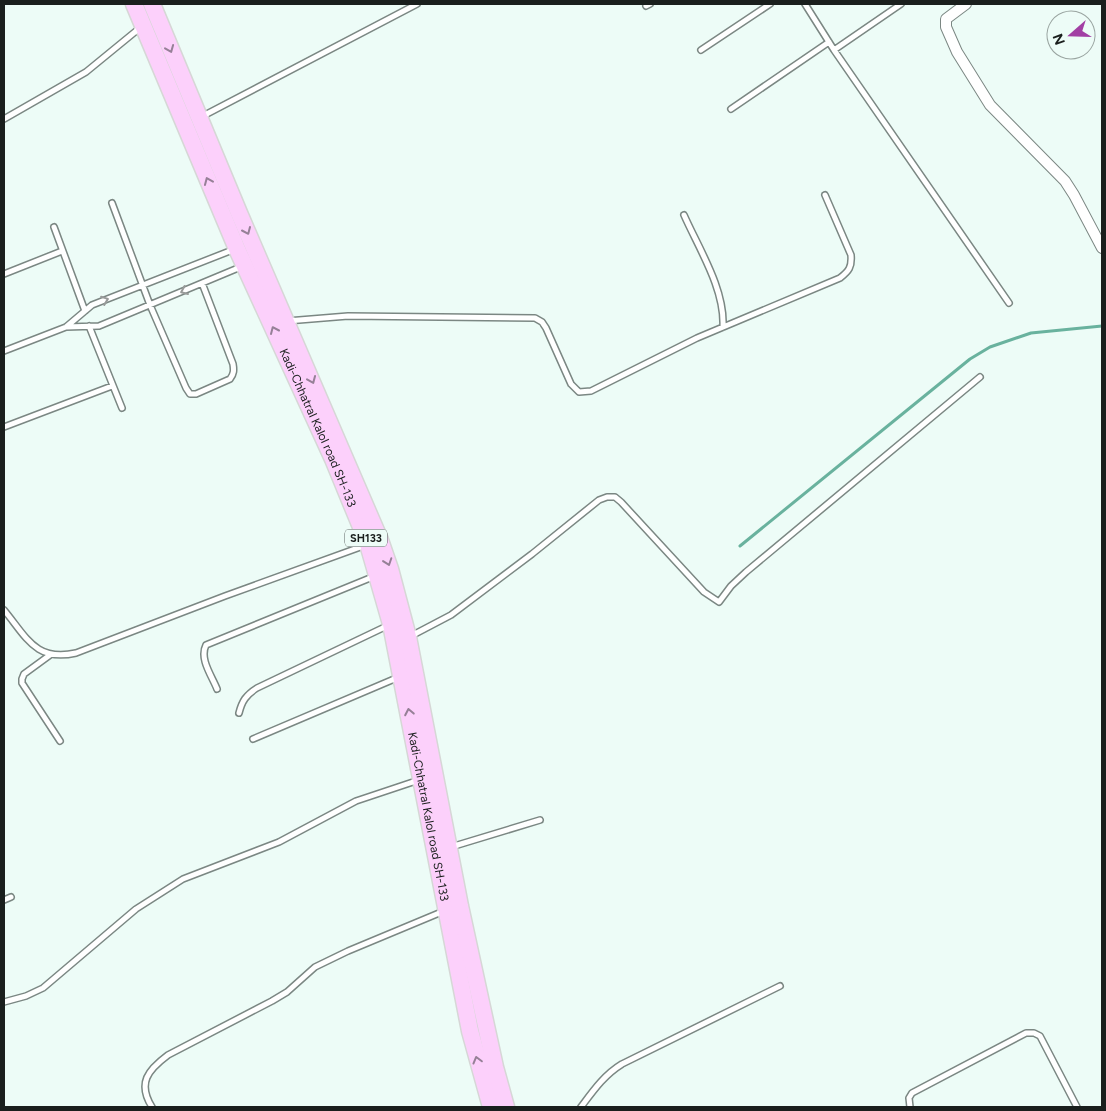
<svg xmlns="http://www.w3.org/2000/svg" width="1106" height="1111" viewBox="0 0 1106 1111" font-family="Figtree,sans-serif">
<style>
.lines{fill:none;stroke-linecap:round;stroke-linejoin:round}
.stream{stroke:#69b29e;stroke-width:3}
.lane-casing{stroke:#7b8783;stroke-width:8}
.street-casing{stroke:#7b8783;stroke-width:12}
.primary-casing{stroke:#d6d7d6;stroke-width:19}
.lane{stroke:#fff;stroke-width:5}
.street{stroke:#fff;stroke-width:10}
.primary{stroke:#fcd0fb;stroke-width:16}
.oneway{stroke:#968097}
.oneway2{stroke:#989a99}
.labels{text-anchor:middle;stroke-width:5;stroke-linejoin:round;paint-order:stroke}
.shield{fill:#edfcf7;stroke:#59615e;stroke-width:1}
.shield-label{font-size:11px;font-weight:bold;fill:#1a1f1d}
.street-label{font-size:12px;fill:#1a1f1d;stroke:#edfcf7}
</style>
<rect width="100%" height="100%" fill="#edfcf7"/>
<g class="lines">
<!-- stream -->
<path class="stream" d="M740,546l230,-187 20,-12 41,-14 71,-7"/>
<!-- lane casing -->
<g class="lane-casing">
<path id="lane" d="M805,4l29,46 175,253
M646,6l4,-2
M701,50l69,-46
M834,50l67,-46
M731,109l98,-67
M201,117l216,-113
M4,119l82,-47 55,-45
M112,203l38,102 36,83 4,6h6l34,-15c4,-5 4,-9 3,-15l-31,-81
M684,215c15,34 41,74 39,112
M54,227l31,84
M4,274l58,-23
M287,321l61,-5 187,2 7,4 4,6 25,56 8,8 12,-1 106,-53 143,-60c9,-7 12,-11 11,-23l-26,-60
M89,326l33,82
M66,327l33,-1 144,-60
M4,351l62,-24 26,-22 143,-56
M4,427l108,-41
M4,610c23,28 32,52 72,43l149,-57 141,-51
M411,636l40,-21 81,-61 67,-54 8,-3h8l6,5 83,90 15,10 12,-16 15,-14 234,-195
M50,655l-26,19 -2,5v4l38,58
M217,689c-5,-13 -18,-30 -11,-44l169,-69
M239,713c3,-12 7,-18 18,-25l132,-63
M253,739l146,-62
M451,847l89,-27
M4,900l7,-3
M4,1002l22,-6 17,-8 93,-79 47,-30 96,-37 77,-41 63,-21
M152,1107c-15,-24 -4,-37 16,-52l104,-54 15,-9 28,-25 33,-16 96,-40
M581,1107c12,-16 23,-32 41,-43l158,-78
M910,1107l-1,-9 3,-5 114,-60h8l6,3 37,71"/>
</g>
<!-- street casing -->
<g class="street-casing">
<path id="street" d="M966,4l-20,15v8l11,25 33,53 75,76 9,14 28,53"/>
</g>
<!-- primary casing -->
<g class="primary-casing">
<g id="primary">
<path id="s1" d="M134,4l103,245 96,210 35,85 23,80 79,407 21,76"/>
<path d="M152,4l87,209 141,327 10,29 18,68 52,269 35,161 11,40"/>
</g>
</g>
<!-- lane -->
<use href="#lane" class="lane"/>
<!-- street -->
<use href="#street" class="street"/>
<!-- primary -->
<use href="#primary" class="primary"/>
</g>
<!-- one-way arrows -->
<defs><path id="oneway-chevron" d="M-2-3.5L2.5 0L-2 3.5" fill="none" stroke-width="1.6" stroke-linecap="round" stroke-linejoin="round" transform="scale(1.25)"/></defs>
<g class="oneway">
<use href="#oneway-chevron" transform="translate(170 49) rotate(68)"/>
<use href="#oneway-chevron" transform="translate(208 181) rotate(-113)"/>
<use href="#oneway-chevron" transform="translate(247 231) rotate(66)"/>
<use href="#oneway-chevron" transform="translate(274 330) rotate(-114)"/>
<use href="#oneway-chevron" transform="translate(312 380) rotate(67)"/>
<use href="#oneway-chevron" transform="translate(388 562) rotate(71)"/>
<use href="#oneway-chevron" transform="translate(409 712) rotate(-101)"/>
<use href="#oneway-chevron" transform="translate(477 1060) rotate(-105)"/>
</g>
<g class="oneway2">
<use href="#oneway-chevron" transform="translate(184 291) rotate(157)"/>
<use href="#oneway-chevron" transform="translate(105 300) rotate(-21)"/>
</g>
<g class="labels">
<!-- shield labels -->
<rect class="shield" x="345" y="529.5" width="42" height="17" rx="4"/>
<g class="shield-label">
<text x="366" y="542">SH133</text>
</g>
<!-- street labels -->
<g class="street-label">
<text dy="4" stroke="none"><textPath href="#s1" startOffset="462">Kadi-Chhatral Kalol road SH-133</textPath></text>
<text dy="4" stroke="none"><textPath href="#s1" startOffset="868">Kadi-Chhatral Kalol road SH-133</textPath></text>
</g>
</g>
<!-- border -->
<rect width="1106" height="1111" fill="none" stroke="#1a1f1d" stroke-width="10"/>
<!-- north arrow -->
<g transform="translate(1071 35) rotate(250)"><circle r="24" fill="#edfcf7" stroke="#99a4a0"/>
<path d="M0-4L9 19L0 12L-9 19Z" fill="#a23fa4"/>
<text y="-8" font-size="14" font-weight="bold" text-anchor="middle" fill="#1a1f1d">N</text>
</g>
</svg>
